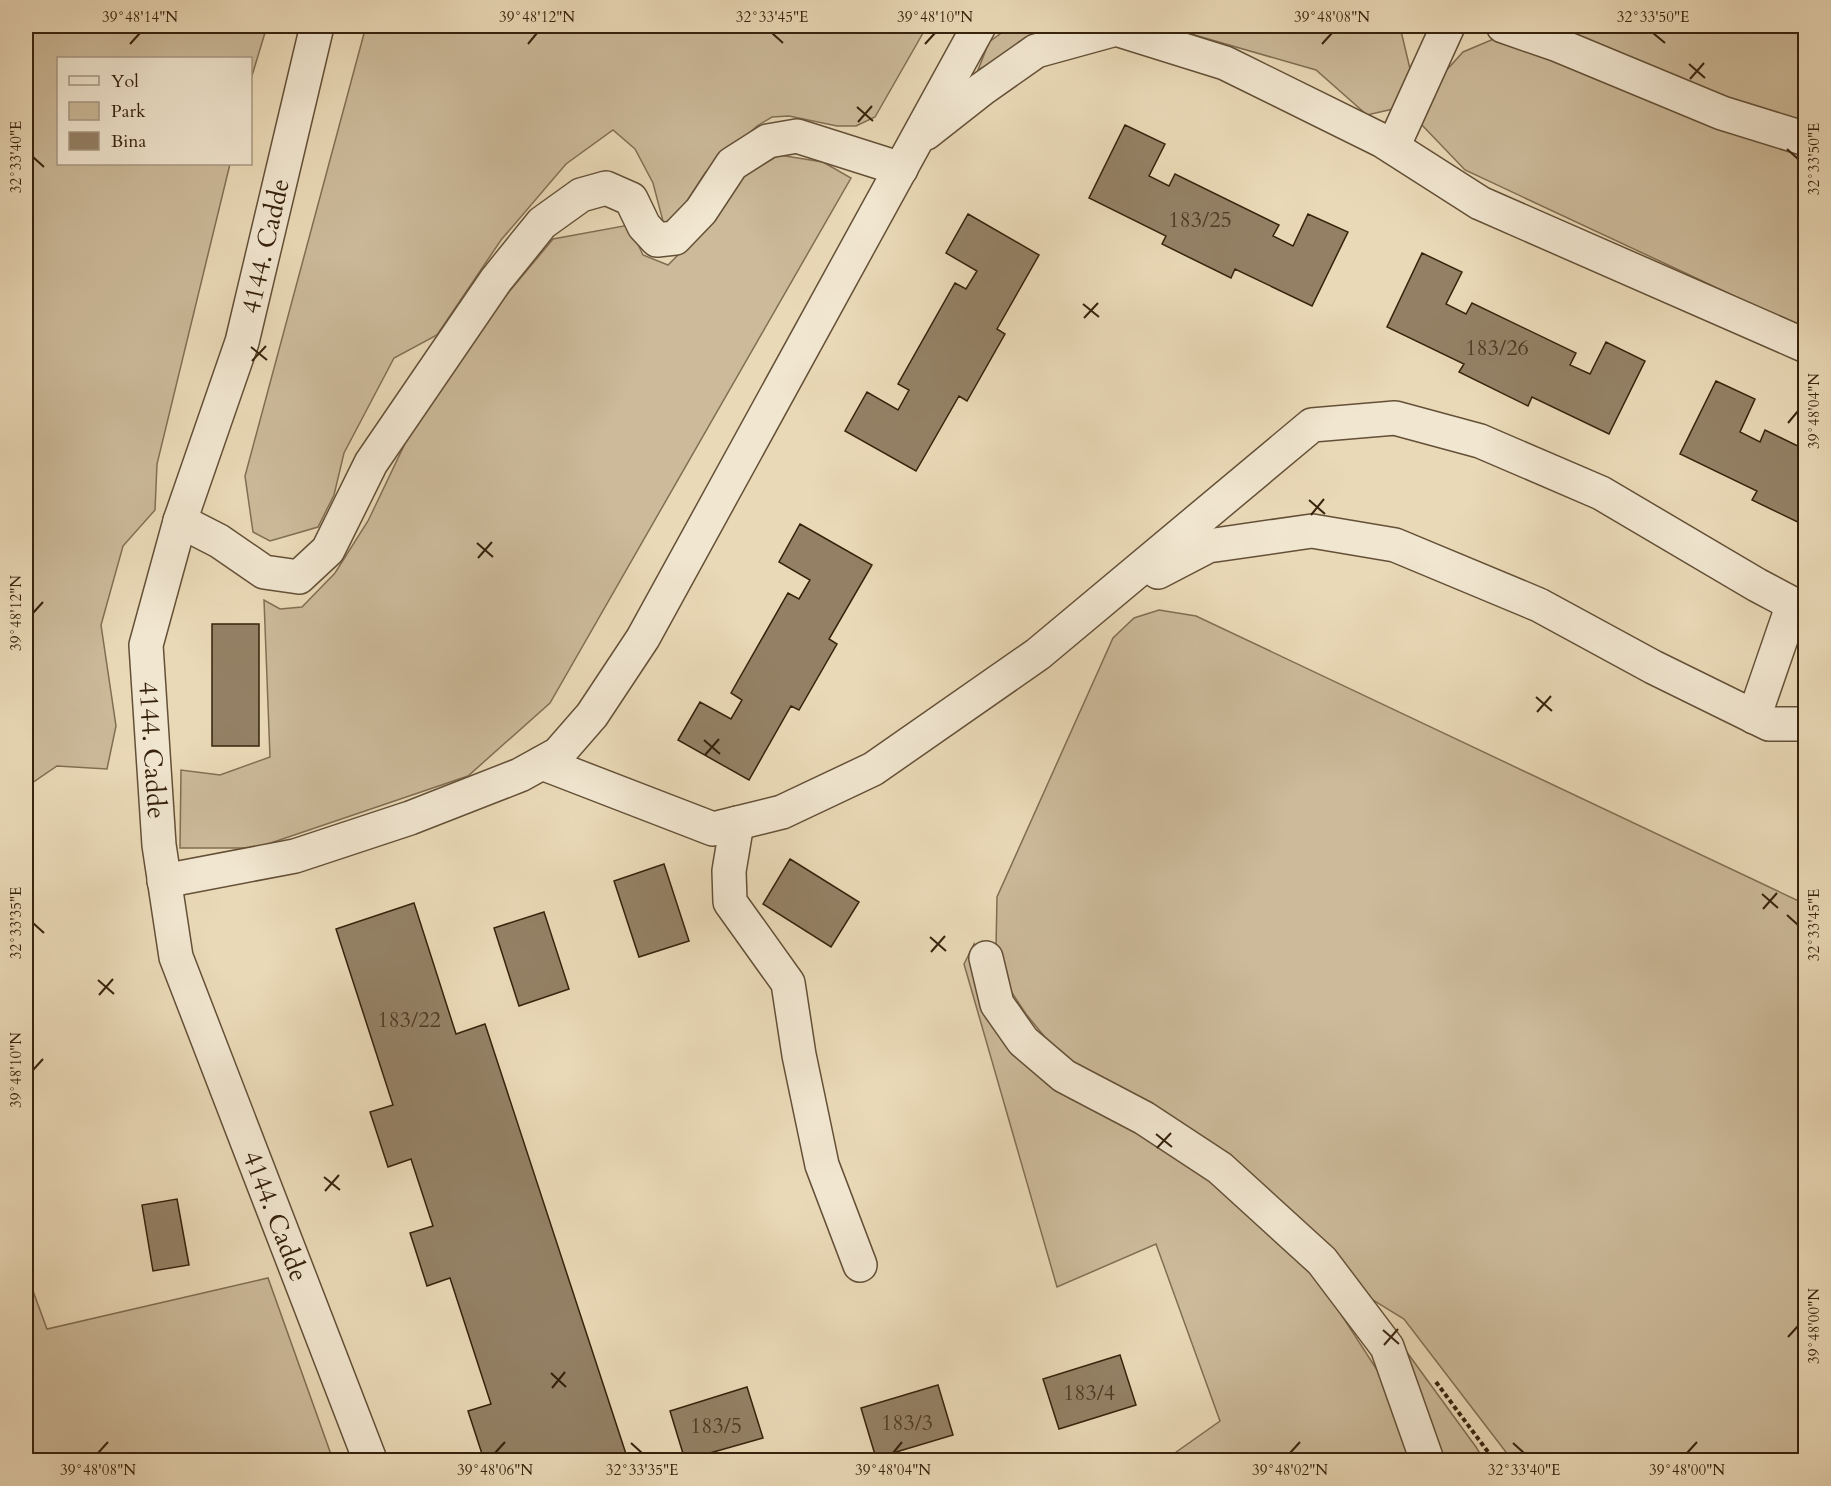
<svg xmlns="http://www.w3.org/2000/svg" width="1831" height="1486" viewBox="0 0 1831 1486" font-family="Cardo,serif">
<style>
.green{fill:#ccba9a;stroke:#826e53;stroke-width:1.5}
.building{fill:#948165;stroke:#37220c;stroke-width:1.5}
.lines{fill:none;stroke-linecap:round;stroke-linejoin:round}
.minor-casing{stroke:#645037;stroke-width:36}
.path{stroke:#37220c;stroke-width:4;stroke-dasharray:4.5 3;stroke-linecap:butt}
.minor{stroke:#f1e6d0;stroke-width:33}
.ticks{fill:none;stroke:#37220c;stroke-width:2}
.labels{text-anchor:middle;stroke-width:4.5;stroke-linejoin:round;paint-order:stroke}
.number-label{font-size:22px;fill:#4e3a22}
.street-label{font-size:26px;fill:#37220c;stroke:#f1e6d0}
.neatline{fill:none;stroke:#37220c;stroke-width:2}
.ticks-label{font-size:15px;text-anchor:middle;fill:#37220c}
</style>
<rect width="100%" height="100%" fill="#ead9b7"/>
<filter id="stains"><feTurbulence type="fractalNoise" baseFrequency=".00333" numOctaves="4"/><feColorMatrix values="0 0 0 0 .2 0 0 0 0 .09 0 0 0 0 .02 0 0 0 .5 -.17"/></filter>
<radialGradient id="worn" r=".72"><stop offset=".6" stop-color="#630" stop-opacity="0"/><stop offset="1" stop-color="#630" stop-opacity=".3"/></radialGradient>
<!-- green -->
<path class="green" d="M26,26h241l-16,53 -1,-21h-192v106h172l-73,300 -2,46 -32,36 -22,79 15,101 -9,43 -50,-3 -31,21z
M366,26h561l-52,91 -19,9h-19l-48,-10 -17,1 -15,9 -52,47 -32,50 -8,6 -12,-46 -18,-34 -22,-19 -47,34 -65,76 -64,95 -43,23 -50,95 -10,42 -16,32 -48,14 -17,-9 -8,-56z
M1011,26h58l-12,3 -79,41 11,-28z
M1163,26h231l7,5 10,42 -18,36 -26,6 -51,-45z
M1548,26h257v110z
M1503,35l302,117v177l-340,-159 -44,-46 13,-40 29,-32z
M779,155l44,7 28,16 -301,525 -82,73 -212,72h-76l1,-78 39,5 50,-18 -6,-157 16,9 22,-2 33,-34 33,-52 53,-111 63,-88 69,-83 76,-14 14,30 25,10 41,-41 31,-45z
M1159,610l37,6 609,288v556h-293l-108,-141 -41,-25 -301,-236 -36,-44 -23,-35 -7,-31 1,-51 116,-259 21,-20z
M974,944l11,61 161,127 78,53 87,83 72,111 30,81h-248l55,-39 -64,-177 -99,43 -93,-323z
M26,1272l21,57 221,-51 65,182h-307z
M1398,1340l78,107 8,13h-41z"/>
<!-- building -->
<path class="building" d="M1125,125l40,19 -16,32 20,10 6,-12 104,51 -6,11 20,10 15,-32 40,18 -36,74 -77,-37 -4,9 -69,-34 4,-8 -77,-38z
M968,214l71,41 -42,74 8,5 -38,67 -8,-5 -43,75 -71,-40 22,-39 31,18 11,-20 -11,-6 57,-101 11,6 11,-18 -31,-18z
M1422,253l40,19 -16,32 20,10 6,-11 104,50 -6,12 20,9 16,-32 39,19 -36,73 -77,-37 -4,9 -69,-34 5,-8 -77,-37z
M1716,381l39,18 -15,33 20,10 5,-12 41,20v76l-54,-26 5,-9 -77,-37z
M800,524l72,41 -43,74 8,5 -38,66 -8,-4 -42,74 -71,-40 22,-38 31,17 11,-19 -11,-7 57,-100 11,6 11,-19 -31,-18z
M212,624h47v122h-47z
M790,859l69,43 -28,45 -68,-43z
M664,864l25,77 -50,16 -25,-76z
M414,903l42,131 29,-10 143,436h-144l-16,-49 23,-7 -41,-126 -23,8 -17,-53 23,-7 -22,-67 -23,8 -18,-55 23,-7 -57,-176z
M544,912l25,77 -50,17 -25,-78z
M177,1199l12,66 -36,6 -11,-66z
M1120,1355l16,50 -77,24 -16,-50z
M938,1385l15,50 -77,23 -15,-50z
M747,1387l16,51 -78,22 -15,-49z"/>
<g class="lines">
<!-- minor casing -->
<g class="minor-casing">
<g id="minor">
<path id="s1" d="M317,26l-75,316 -62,179 -34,124 13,200 17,112 194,503"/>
<path d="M1503,26l55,19 164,68 84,26"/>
<path d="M926,133l56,-44 54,-38 80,-22 109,34 158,78 97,62 326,143"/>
<path d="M1393,147l55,-121"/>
<path d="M180,521l39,20 45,31 35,5 29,-27 43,-87 125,-183 46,-57 39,-28 25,-7 25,11 13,27 13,14 18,-2 26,-27 31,-47 36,-23 29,-5 104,33"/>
<path d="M1158,572l50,-26 104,-15 83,14 144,60 114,62 116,57h34l3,-2"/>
<path d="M1754,717l39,-113"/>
<path d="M542,763l171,66 69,-17 91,-43 165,-115 274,-229 83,-7 85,23 121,52 156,92 49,26"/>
<path d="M737,823l-8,48 1,31 58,81 11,72 23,110 38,100"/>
<path d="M164,881l131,-25 115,-38 110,-43 38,-21 34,-39 51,-77 336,-612"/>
<path d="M986,958l11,46 26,37 41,35 80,42 76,50 102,93 65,86 40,113"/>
</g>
</g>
<!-- path -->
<path class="path" d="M1436,1382l58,78"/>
<!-- minor -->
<use href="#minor" class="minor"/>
</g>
<!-- ticks -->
<path class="ticks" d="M772,33l11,10M1653,33l12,10M130,44l10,-11M528,44l9,-11M925,44l10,-11M1322,44l10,-11M1689,64l16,14M1690,79l14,-16M857,107l16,14M858,122l14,-16M1787,149l11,10M33,157l11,10M1083,304l16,13M1084,318l14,-15M251,347l16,13M252,361l14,-15M1788,423l10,-12M1309,500l16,14M1311,515l13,-16M477,543l16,14M478,558l14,-16M33,613l10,-11M1536,697l16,14M1537,712l14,-16M704,740l16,14M705,755l14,-16M1762,894l16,14M1763,909l14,-16M1787,915l11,10M33,923l11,10M930,937l16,14M931,952l14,-16M98,980l16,14M99,995l14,-16M33,1070l10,-11M1156,1134l16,13M1157,1148l14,-15M324,1177l16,13M325,1191l14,-16M1383,1330l16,14M1788,1337l10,-11M1384,1345l14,-16M551,1373l15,14M552,1388l13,-16M631,1443l11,10M1513,1443l11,10M98,1453l10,-11M495,1453l10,-11M893,1453l9,-11M1290,1453l10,-11M1687,1453l10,-11"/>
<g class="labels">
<!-- number labels -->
<g class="number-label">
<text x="1200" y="227">183/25</text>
<text x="1497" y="355">183/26</text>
<text x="409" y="1027">183/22</text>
<text x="1089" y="1400">183/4</text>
<text x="907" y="1430">183/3</text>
<text x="716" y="1433">183/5</text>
</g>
<!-- street labels -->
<g class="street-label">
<text transform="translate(265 246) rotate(-77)" y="9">4144. Cadde</text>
<text dy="9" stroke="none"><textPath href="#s1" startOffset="748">4144. Cadde</textPath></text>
<text dy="9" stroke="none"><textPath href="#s1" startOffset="1234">4144. Cadde</textPath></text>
</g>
</g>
<!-- margin -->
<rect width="1831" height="1486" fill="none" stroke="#ead9b7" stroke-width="66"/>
<!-- legend -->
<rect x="57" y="57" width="195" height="108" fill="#f1e6d0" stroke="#a79882" stroke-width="1.5"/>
<rect x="69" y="76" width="30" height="9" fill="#f1e6d0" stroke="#a79882" stroke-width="1.5"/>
<text x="111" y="87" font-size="18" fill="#37220c">Yol</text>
<rect x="69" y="102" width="30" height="18" fill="#ccba9a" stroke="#a79882" stroke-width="1.5"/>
<text x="111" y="117" font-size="18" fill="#37220c">Park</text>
<rect x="69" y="132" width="30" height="18" fill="#948165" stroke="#a79882" stroke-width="1.5"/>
<text x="111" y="147" font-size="18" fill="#37220c">Bina</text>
<rect x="33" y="33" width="1765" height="1420" class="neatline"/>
<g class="ticks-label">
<text x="140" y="22">39°48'14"N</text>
<text x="537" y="22">39°48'12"N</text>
<text x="772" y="22">32°33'45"E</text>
<text x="935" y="22">39°48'10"N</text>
<text x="1332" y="22">39°48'08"N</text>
<text x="1653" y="22">32°33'50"E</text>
<text transform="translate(16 157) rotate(-90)" y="5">32°33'40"E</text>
<text transform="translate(1814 159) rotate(-90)" y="5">32°33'50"E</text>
<text transform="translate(1814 411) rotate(-90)" y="5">39°48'04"N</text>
<text transform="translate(16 613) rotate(-90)" y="5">39°48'12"N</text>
<text transform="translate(16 923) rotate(-90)" y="5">32°33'35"E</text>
<text transform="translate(1814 925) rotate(-90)" y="5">32°33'45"E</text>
<text transform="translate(16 1070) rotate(-90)" y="5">39°48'10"N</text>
<text transform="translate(1814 1326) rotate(-90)" y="5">39°48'00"N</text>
<text x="98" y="1475">39°48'08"N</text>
<text x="495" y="1475">39°48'06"N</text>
<text x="642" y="1475">32°33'35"E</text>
<text x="893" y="1475">39°48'04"N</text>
<text x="1290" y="1475">39°48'02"N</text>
<text x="1524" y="1475">32°33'40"E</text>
<text x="1687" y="1475">39°48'00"N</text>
</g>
<rect width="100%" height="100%" filter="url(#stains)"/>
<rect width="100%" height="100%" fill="url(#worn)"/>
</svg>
